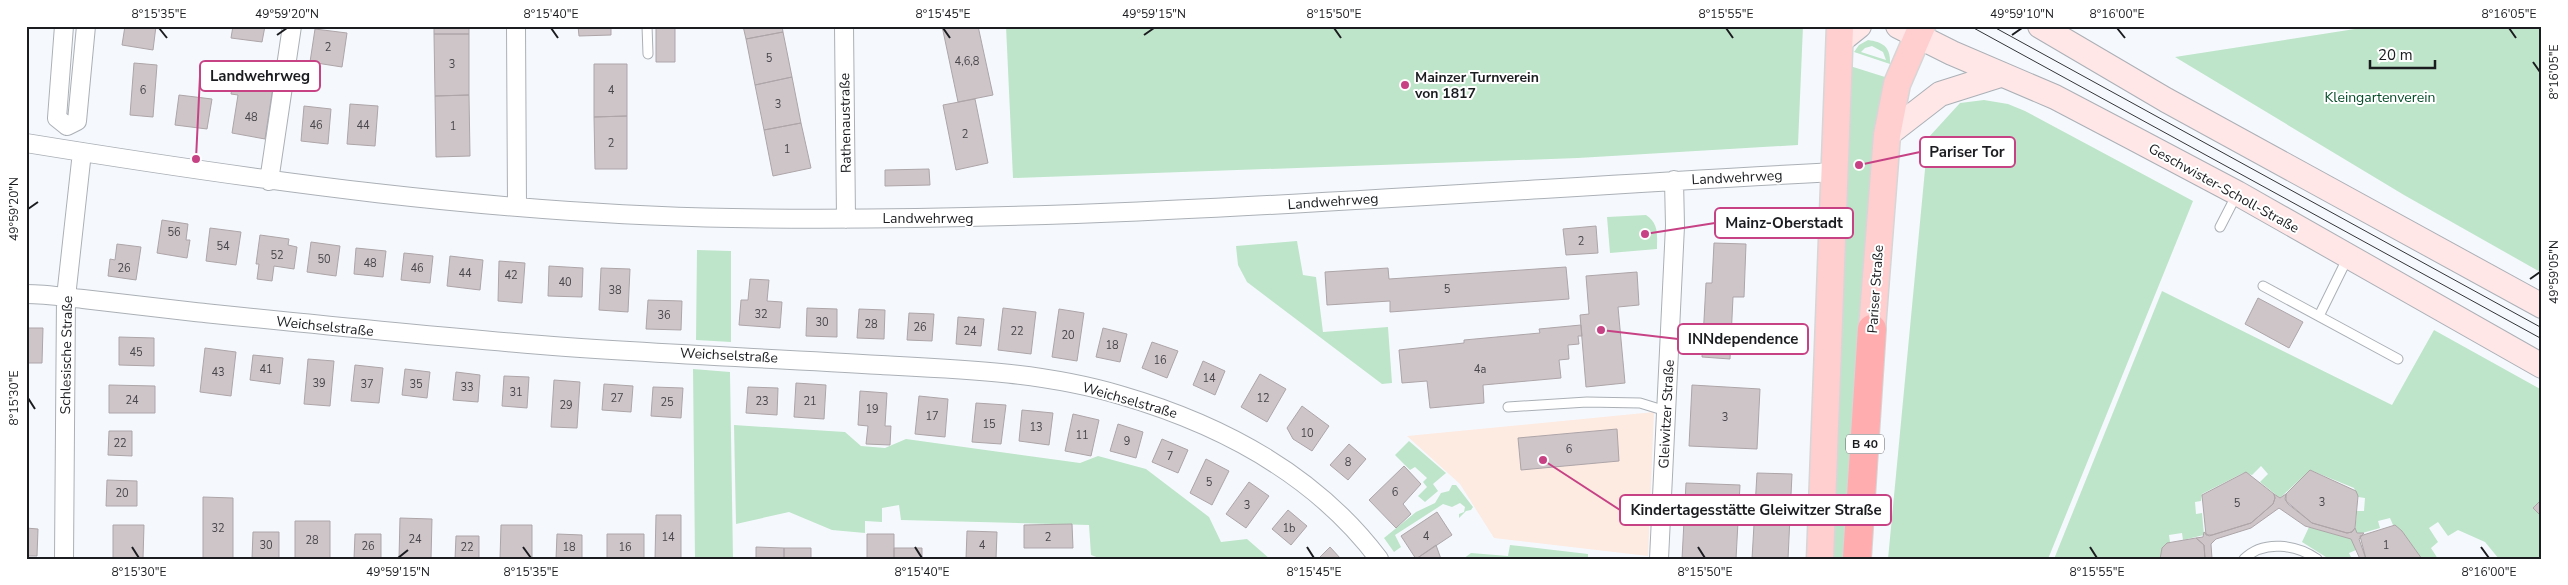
<svg xmlns="http://www.w3.org/2000/svg" width="2568" height="585" viewBox="0 0 2568 585" font-family="'Nunito Sans',sans-serif">
<style>
.education{fill:#fdeae1}
.green{fill:#bee5c9;fill-rule:evenodd}
.building{fill:#cec5c9;stroke:#ada5a8}
.lines{fill:none;stroke-linecap:round;stroke-linejoin:round}
.lane-casing{stroke:#abb0b6;stroke-width:11}
.street-casing{stroke:#abb0b6;stroke-width:20}
.secondary-casing{stroke:#abb0b6;stroke-width:26}
.primary-casing{stroke:#d6d6d7;stroke-width:29}
.highway-casing{stroke:#d6d6d7;stroke-width:30}
.lane{stroke:#fff;stroke-width:9}
.street{stroke:#fff;stroke-width:18}
.secondary{stroke:#ffe6e7;stroke-width:24}
.primary{stroke:#ffcece;stroke-width:26}
.highway{stroke:#ffadae;stroke-width:28}
.tram{stroke:#333437;stroke-width:1}
.ticks{fill:none;stroke:#1b1c1f;stroke-width:2}
.poi-dot{fill:#c74285;stroke:#fff;stroke-width:2}
.labels{text-anchor:middle;stroke-width:4;stroke-linejoin:round;paint-order:stroke}
.number-label{font-size:11px;fill:#48464a}
.shield{fill:#fff;stroke:#5f6062;stroke-width:1}
.shield-label{font-size:12px;font-weight:bold;fill:#1b1c1f}
.poi-label{font-size:14px;font-weight:bold;fill:#1b1c1f;stroke:#fff;text-anchor:start}
.park-label{font-size:14px;fill:#054c28;stroke:#fff}
.street-label{font-size:14px;fill:#1b1c1f;stroke:#fff}
.leader{fill:none;stroke:#c74285;stroke-width:2}
.callout-dot{fill:#c74285;stroke:#fff;stroke-width:2}
.callout{fill:#fff;stroke:#c74285;stroke-width:2}
.callout-label{font-size:15px;text-anchor:middle;font-weight:bold;fill:#1b1c1f}
.neatline{fill:none;stroke:#1b1c1f;stroke-width:2}
.ticks-label{font-size:12px;text-anchor:middle;fill:#1b1c1f}
</style>
<rect width="100%" height="100%" fill="#f5f9fe"/>
<!-- education -->
<path class="education" d="M1654,412l-6,144 -154,-18 -34,-54 -53,-48z"/>
<!-- green -->
<path class="green" d="M1006,26h797l-5,119 -220,13 -565,20z
M2374,26h168v247l-138,-78 -229,-138z
M1868,40c15,2 23,7 22,24l-36,-12 5,-7zM1872,46l11,6 3,8 -25,-8 4,-4z
M1850,66l35,11 -7,33 -6,60 -24,389h-17z
M1984,100l24,4 17,7 168,90 -145,358h-160l40,-421 32,-35z
M1646,215c13,9 11,19 11,34l-47,4 -3,-36z
M1297,241l6,34 13,2 7,55 65,-5 4,56 -10,1 -135,-102 -9,-17 -2,-19z
M697,250l34,1v91l-35,-2z
M2162,291l230,114 42,-75 108,60v169h-43l-14,-17 -27,-12 -10,6 -10,-14 -9,6 9,14 -7,6 7,11h-16l-20,-28 -9,-6 -3,-7 -12,3 2,7 -21,6 -4,-3 2,-20h7l1,-13 -7,-1 -4,-9 -44,-18 -30,28 -20,-16 8,-8 -7,-8 -9,9 -9,-2 -41,21 -1,7 -6,1 1,12 6,-1 2,22 -21,5 -1,-7 -13,2 1,7 -8,6 -2,11h-106z
M693,369l37,3 3,187h-38z
M734,425l111,7 16,14 24,2 21,-9 174,24 18,-7 48,13 63,48 12,25 26,-3 23,20h-168l-11,-4 -2,-30 -188,-5 -2,-15 -17,3v14l-17,-1v12l-33,-3 -43,-18 -53,12z
M1409,441l37,32 -13,11 5,7 -13,11 -7,-6 9,-9 -4,-5 4,-4 -12,-11 -5,3 -15,-15z
M1452,485h4l17,22 -2,3 -5,1 -7,7v-4l5,-2 1,-5 -5,-4 -8,4 -9,-3 -6,4 -42,27 6,12 -7,5 -10,-14 32,-26 19,-9 6,-10 8,-2z
M2309,527l42,12 5,11 -7,3 3,6h-23l-27,-17z
M1510,545l78,9v5h-125l8,-6 37,3z"/>
<!-- building -->
<path class="building" d="M125,26h31l-3,24 -31,-5z
M233,26h32l-3,16 -31,-4z
M434,26h35v8h-35z
M578,26h33v9l-32,1z
M656,26h19v36h-19z
M743,26h39l1,6 -37,7z
M942,26h36l15,69 -35,7z
M315,29l32,4 -5,34 -32,-5z
M783,32l9,45 -37,8 -9,-46z
M434,34h35v61l-34,1z
M134,63l23,2 -4,52 -23,-2z
M594,64h33v52l-33,1z
M235,68l40,6 -10,65 -33,-6 6,-38 -7,-1z
M792,77l9,46 -37,7 -9,-45z
M179,95l33,4 -5,30 -32,-4z
M469,95l1,61 -34,1 -1,-61z
M975,99l13,64 -32,7 -13,-65z
M350,104l28,2 -3,40 -28,-2z
M304,106l27,3 -3,35 -27,-3z
M627,116v53h-32l-1,-52z
M801,123l10,45 -38,8 -9,-46z
M929,169l1,16 -45,1v-16z
M162,220l26,4 -2,16h4l-3,18 -30,-5z
M1596,226l2,27 -32,2 -3,-26z
M210,228l31,4 -5,33 -30,-4z
M260,235l29,4 -1,6 9,2 -3,22 -20,-3 -2,15 -15,-2 2,-15h-3z
M311,242l29,4 -4,30 -29,-4z
M1714,243l32,1 -2,53h-11l-3,62 -28,-2 4,-74h6z
M117,244l24,3 -5,33 -28,-4 2,-17 5,1z
M356,248l30,3 -3,26 -29,-3z
M404,253l29,3 -3,27 -29,-3z
M450,256l33,4 -3,30 -33,-4z
M499,261l26,2 -3,40 -24,-2z
M549,266l34,2 -1,29 -34,-1z
M1566,267l3,32 -179,13v-11l-63,4 -2,-33 63,-4 1,11z
M601,268l29,1 -2,43 -29,-2z
M1637,272l2,33 -21,2 7,76 -39,4 -6,-72 9,-1 -3,-38z
M750,279l19,1 -2,21 15,1 -2,26 -41,-3 2,-25h7z
M2258,298l45,24 -14,26 -44,-24z
M648,300l34,1 -1,29 -35,-1z
M807,308l30,1v28l-31,-1z
M1003,308l33,4 -5,42 -33,-4z
M859,309l26,1 -1,29 -27,-1z
M1059,309l25,4 -7,48 -25,-4z
M909,313l25,1 -2,27 -25,-1z
M958,317l26,2 -3,27 -25,-2z
M1581,325l1,11h-4l1,8 -11,1 1,14 -10,1 2,18 -78,7 1,18 -54,5 -3,-27 -25,2 -3,-33 65,-7v-3l76,-7 -1,-4z
M26,328h17l-1,35h-16z
M1103,328l24,6 -7,28 -24,-5z
M119,337l35,1v28l-35,-1z
M1152,342l26,9 -11,27 -25,-10z
M205,348l31,4 -5,44 -31,-4z
M253,355l30,3 -3,26 -30,-4z
M308,359l26,2 -4,45 -26,-2z
M1203,361l22,10 -10,24 -22,-10z
M355,365l28,3 -4,35 -28,-2z
M405,369l25,3 -3,26 -25,-3z
M456,372l24,3 -2,27 -25,-2z
M1260,374l26,15 -19,33 -26,-15z
M504,376l25,1 -2,31 -25,-2z
M554,380l26,2 -3,46 -26,-1z
M796,383l30,2 -2,34 -30,-2z
M604,384l29,2 -2,26 -29,-2z
M109,385l46,1v27h-46z
M1692,385l68,4 -3,60 -68,-3z
M653,387l30,1 -2,30 -30,-2z
M748,387l30,1 -1,27 -31,-2z
M860,391l27,2 -2,33h6l-1,19 -24,-1 2,-18 -10,-1z
M919,396l29,3 -3,38 -30,-3z
M976,403l30,2 -5,39 -29,-2z
M1302,406l27,20 -17,25 -19,-12 -6,-11z
M1022,410l31,3 -4,32 -30,-4z
M1073,414l26,6 -8,36 -26,-5z
M1118,424l25,8 -7,26 -26,-7z
M1617,429l2,32 -98,9 -3,-32z
M109,431h23v25l-24,-1z
M1162,439l26,11 -10,23 -26,-11z
M1349,444l17,15 -18,21 -18,-15z
M1206,459l23,12 -17,34 -22,-12z
M1404,466l17,18 -18,20 8,10 -15,14 -27,-28z
M2310,470l46,21 2,5 -3,32 -3,4 -5,1 -35,-10 -26,-22v-7z
M2246,472l28,22 1,4 -2,6 -22,19 -39,12h-6l-4,-40z
M1757,473l35,1 -4,85h-36z
M107,480l30,1v25h-31z
M1249,482l20,14 -23,32 -20,-14z
M1686,483l54,2 -4,74h-54z
M2274,494l6,4 6,-4 -1,5 3,5 24,19 35,10 5,-1 3,-4 2,5h7l-5,6 7,20h-6l-9,-20 -46,-13 -26,-18 -28,20 -35,11 -5,5 1,15h-7l-1,-14 -8,-7 7,-1 1,-5 5,4 42,-13 22,-19 2,-6z
M203,497l30,1v61h-30z
M2541,500l1,11 -3,3 -6,-6z
M1288,510l19,16 -16,19 -19,-16z
M1437,512l15,23 -36,24 -15,-23z
M656,515h25v44h-26z
M400,518l32,1 -1,40 -32,-1z
M295,521h35v38h-35z
M1072,524l1,24h-49v-23z
M113,525h31l-1,34h-30z
M501,525h31v34h-32z
M2395,525l7,6 20,28h-56l-6,-23z
M26,528l12,1 -1,27h-11z
M967,531l30,1 -1,27h-30z
M253,532h26v27h-27z
M355,534h26v25h-27z
M557,534l25,1v24h-26z
M607,534h37v25h-37z
M867,534h27v25h-27z
M456,536h23v23h-24z
M2196,538l8,7 1,14h-45l2,-11 5,-5z
M1436,545l5,14h-25z
M756,547l28,1v11h-28z
M1330,547l11,12h-23z
M784,548h27v11h-27z
M894,548h28v11h-28z"/>
<g class="lines">
<!-- lane casing -->
<g class="lane-casing">
<path id="lane" d="M647,26l1,28
M2220,227l17,-33
M2263,286l135,73
M2319,316l29,-59
M1508,407l79,-5 53,1 26,8
M2244,559c20,-20 53,-14 73,0"/>
</g>
<!-- street casing -->
<g class="street-casing">
<path id="street" d="M64,26l-7,92 10,8
M516,26l1,181
M844,26l2,193
M67,126l10,-5 9,-95
M26,143c234,38 469,71 706,75 368,6 735,-27 1102,-46
M269,181l23,-155
M26,294c19,0 38,3 57,5 37,4 75,9 112,13 116,12 231,24 346,33 113,9 227,13 340,20 79,4 162,7 239,30 100,29 195,79 259,164
M64,559l2,-262 16,-145
M1659,559l16,-333 -1,-46"/>
</g>
<!-- secondary casing -->
<g class="secondary-casing">
<path id="secondary" d="M1898,26l54,27 103,44 80,42 102,54 305,173
M2040,26l126,74 376,206
M1839,42l20,-16
M1887,135l53,-41 60,-19"/>
</g>
<!-- primary casing -->
<g class="primary-casing">
<path id="primary" d="M1872,329l15,-194 10,-51 25,-58
M1820,559l20,-533"/>
</g>
<!-- highway casing -->
<g class="highway-casing">
<path id="highway" d="M1857,559l15,-230"/>
</g>
<!-- lane -->
<use href="#lane" class="lane"/>
<!-- street -->
<use href="#street" class="street"/>
<!-- secondary -->
<use href="#secondary" class="secondary"/>
<!-- primary -->
<use href="#primary" class="primary"/>
<!-- highway -->
<use href="#highway" class="highway"/>
<!-- tram -->
<path class="tram" d="M1970,26l572,313
M1992,26l550,302"/>
</g>
<!-- ticks -->
<path class="ticks" d="M159,28l8,10M551,28l7,10M943,28l7,10M1334,28l7,10M1726,28l7,10M2117,28l8,10M2509,28l7,10M277,35l10,-7M1144,35l10,-7M2012,35l10,-7M2533,62l7,10M28,209l10,-7M2530,279l10,-7M28,398l7,11M132,547l7,11M523,547l8,11M915,547l7,11M1307,547l7,11M1698,547l7,11M2090,547l7,11M2481,547l8,11M398,558l10,-8"/>
<!-- markers -->
<circle class="poi-dot" cx="1405" cy="85" r="5"/>
<g class="labels">
<!-- number labels -->
<g class="number-label">
<text x="328" y="51">2</text>
<text x="769" y="62">5</text>
<text x="967" y="65">4,6,8</text>
<text x="452" y="68">3</text>
<text x="143" y="94">6</text>
<text x="611" y="94">4</text>
<text x="778" y="108">3</text>
<text x="251" y="121">48</text>
<text x="316" y="129">46</text>
<text x="363" y="129">44</text>
<text x="453" y="130">1</text>
<text x="965" y="138">2</text>
<text x="611" y="147">2</text>
<text x="787" y="153">1</text>
<text x="174" y="236">56</text>
<text x="1581" y="245">2</text>
<text x="223" y="250">54</text>
<text x="277" y="259">52</text>
<text x="324" y="263">50</text>
<text x="370" y="267">48</text>
<text x="124" y="272">26</text>
<text x="417" y="272">46</text>
<text x="465" y="277">44</text>
<text x="511" y="279">42</text>
<text x="565" y="286">40</text>
<text x="1447" y="293">5</text>
<text x="615" y="294">38</text>
<text x="761" y="318">32</text>
<text x="664" y="319">36</text>
<text x="822" y="326">30</text>
<text x="871" y="328">28</text>
<text x="920" y="331">26</text>
<text x="970" y="335">24</text>
<text x="1017" y="335">22</text>
<text x="1068" y="339">20</text>
<text x="1112" y="349">18</text>
<text x="136" y="356">45</text>
<text x="1160" y="364">16</text>
<text x="266" y="373">41</text>
<text x="1480" y="373">4a</text>
<text x="218" y="376">43</text>
<text x="1209" y="382">14</text>
<text x="319" y="387">39</text>
<text x="367" y="388">37</text>
<text x="416" y="388">35</text>
<text x="467" y="391">33</text>
<text x="516" y="396">31</text>
<text x="617" y="402">27</text>
<text x="1263" y="402">12</text>
<text x="132" y="404">24</text>
<text x="762" y="405">23</text>
<text x="810" y="405">21</text>
<text x="667" y="406">25</text>
<text x="566" y="409">29</text>
<text x="872" y="413">19</text>
<text x="932" y="420">17</text>
<text x="1725" y="421">3</text>
<text x="989" y="428">15</text>
<text x="1036" y="431">13</text>
<text x="1307" y="437">10</text>
<text x="1082" y="439">11</text>
<text x="1127" y="445">9</text>
<text x="120" y="447">22</text>
<text x="1569" y="453">6</text>
<text x="1170" y="460">7</text>
<text x="1348" y="466">8</text>
<text x="1209" y="486">5</text>
<text x="1395" y="496">6</text>
<text x="122" y="497">20</text>
<text x="2322" y="506">3</text>
<text x="2237" y="507">5</text>
<text x="1247" y="509">3</text>
<text x="218" y="532">32</text>
<text x="1289" y="532">1b</text>
<text x="1426" y="540">4</text>
<text x="668" y="541">14</text>
<text x="1048" y="541">2</text>
<text x="415" y="543">24</text>
<text x="312" y="544">28</text>
<text x="266" y="549">30</text>
<text x="982" y="549">4</text>
<text x="2386" y="549">1</text>
<text x="368" y="550">26</text>
<text x="467" y="551">22</text>
<text x="569" y="551">18</text>
<text x="625" y="551">16</text>
</g>
<!-- shield labels -->
<rect class="shield" x="1846" y="434.5" width="38" height="19" rx="4"/>
<g class="shield-label">
<text x="1865" y="448">B 40</text>
</g>
<!-- poi labels -->
<g class="poi-label">
<text x="1415" y="82">Mainzer Turnverein<tspan x="1415" dy="16">von 1817</tspan></text>
</g>
<!-- park labels -->
<g class="park-label">
<text x="2380" y="102">Kleingartenverein</text>
</g>
<!-- street labels -->
<g class="street-label">
<text transform="translate(845 123) rotate(-91)" y="5">Rathenaustraße</text>
<text transform="translate(1737 177) rotate(-3)" y="5">Landwehrweg</text>
<text transform="translate(2224 188) rotate(29)" y="5">Geschwister-Scholl-Straße</text>
<text transform="translate(1333 201) rotate(-4)" y="5">Landwehrweg</text>
<text x="928" y="223">Landwehrweg</text>
<text transform="translate(1875 289) rotate(-86)" y="5">Pariser Straße</text>
<text transform="translate(325 326) rotate(6)" y="5">Weichselstraße</text>
<text transform="translate(66 355) rotate(-89)" y="5">Schlesische Straße</text>
<text transform="translate(729 355) rotate(3)" y="5">Weichselstraße</text>
<text transform="translate(1130 400) rotate(16)" y="5">Weichselstraße</text>
<text transform="translate(1666 414) rotate(-87)" y="5">Gleiwitzer Straße</text>
</g>
</g>
<!-- callouts -->
<path class="leader" d="M196 159L200 76M1859 165L1920 152M1645 234L1715 223M1601 330L1678 339M1543 460L1620 510"/>
<g class="callout-dot">
<circle cx="196" cy="159" r="5"/>
<circle cx="1859" cy="165" r="5"/>
<circle cx="1645" cy="234" r="5"/>
<circle cx="1601" cy="330" r="5"/>
<circle cx="1543" cy="460" r="5"/>
</g>
<g class="callout">
<rect x="200" y="61" width="120" height="30" rx="5"/>
<rect x="1920" y="137" width="95" height="30" rx="5"/>
<rect x="1715" y="208" width="138" height="30" rx="5"/>
<rect x="1678" y="324" width="130" height="30" rx="5"/>
<rect x="1620" y="495" width="271" height="30" rx="5"/>
</g>
<g class="callout-label">
<text x="260" y="81">Landwehrweg</text>
<text x="1967" y="157">Pariser Tor</text>
<text x="1784" y="228">Mainz-Oberstadt</text>
<text x="1743" y="344">INNdependence</text>
<text x="1756" y="515">Kindertagesstätte Gleiwitzer Straße</text>
</g>
<!-- border -->
<rect width="2568" height="585" fill="none" stroke="#ffffff" stroke-width="55"/>
<!-- scale -->
<path d="M2370 60v8h65v-8" fill="none" stroke="#1b1c1f" stroke-width="2.5"/>
<text x="2378" y="60" font-size="15" fill="#1b1c1f" stroke="#ffffff" stroke-width="4" paint-order="stroke">20 m</text>
<rect x="28" y="28" width="2512" height="530" class="neatline"/>
<g class="ticks-label">
<text x="159" y="18">8°15'35"E</text>
<text x="287" y="18">49°59'20"N</text>
<text x="551" y="18">8°15'40"E</text>
<text x="943" y="18">8°15'45"E</text>
<text x="1154" y="18">49°59'15"N</text>
<text x="1334" y="18">8°15'50"E</text>
<text x="1726" y="18">8°15'55"E</text>
<text x="2022" y="18">49°59'10"N</text>
<text x="2117" y="18">8°16'00"E</text>
<text x="2509" y="18">8°16'05"E</text>
<text transform="translate(2554 72) rotate(-90)" y="4">8°16'05"E</text>
<text transform="translate(14 209) rotate(-90)" y="4">49°59'20"N</text>
<text transform="translate(2554 272) rotate(-90)" y="4">49°59'05"N</text>
<text transform="translate(14 398) rotate(-90)" y="4">8°15'30"E</text>
<text x="139" y="576">8°15'30"E</text>
<text x="398" y="576">49°59'15"N</text>
<text x="531" y="576">8°15'35"E</text>
<text x="922" y="576">8°15'40"E</text>
<text x="1314" y="576">8°15'45"E</text>
<text x="1705" y="576">8°15'50"E</text>
<text x="2097" y="576">8°15'55"E</text>
<text x="2489" y="576">8°16'00"E</text>
</g>
</svg>
